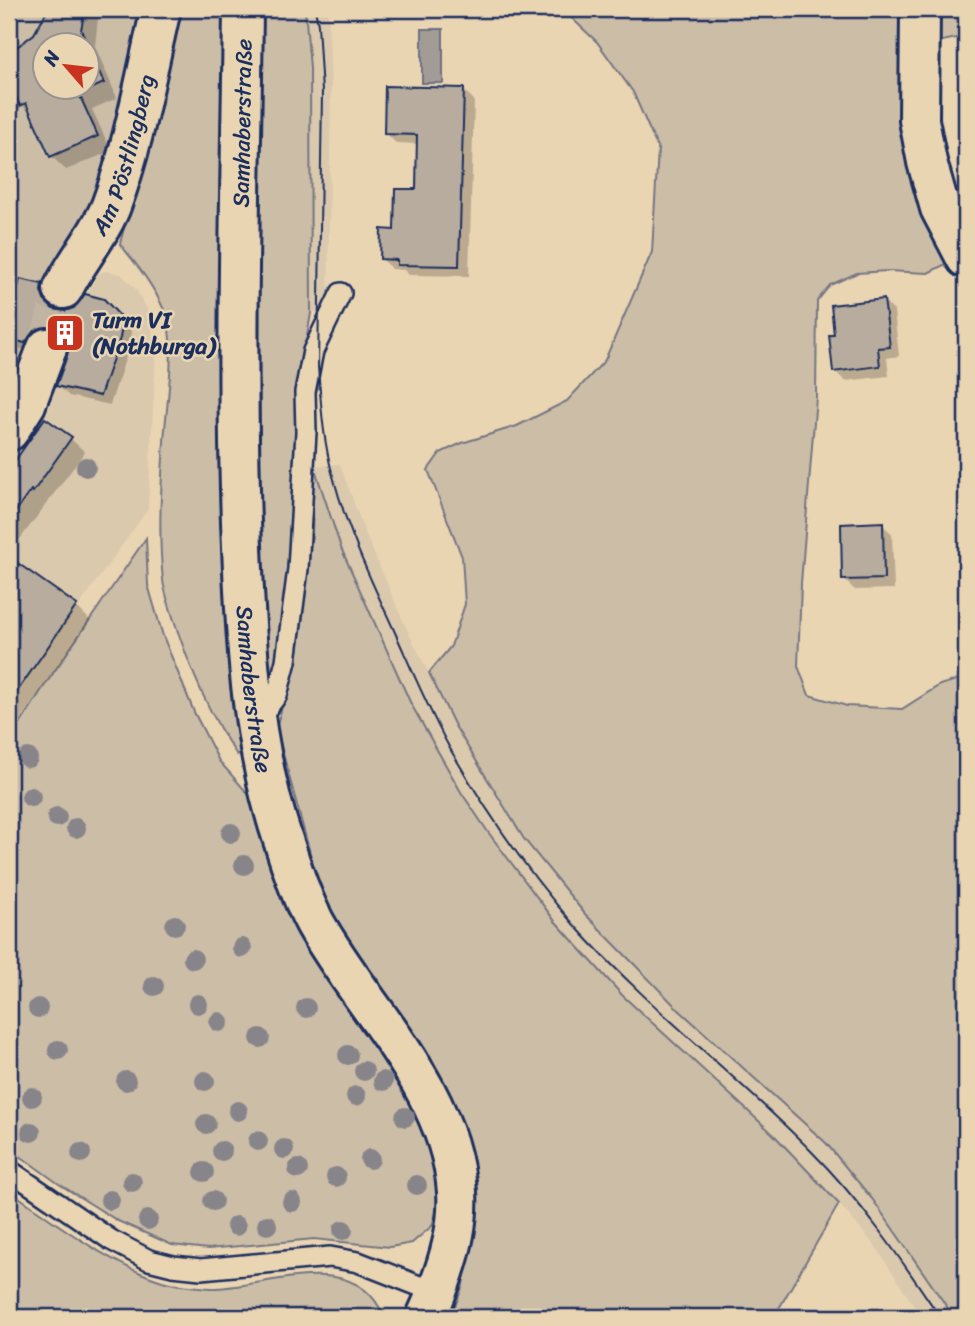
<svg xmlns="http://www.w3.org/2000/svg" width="975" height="1326" viewBox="0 0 975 1326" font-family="Sriracha,sans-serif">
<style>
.built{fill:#dbc9ad}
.green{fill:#ccbda7;stroke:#747682;stroke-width:2;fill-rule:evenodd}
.water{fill:#a39c96;stroke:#6d7080;stroke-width:2}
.shadow{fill:#0003;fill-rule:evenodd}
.building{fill:#b7ac9e;stroke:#1b2f5e;stroke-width:2;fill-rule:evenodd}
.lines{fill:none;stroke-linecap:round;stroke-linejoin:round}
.minor-tunnel{stroke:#c1b4a2;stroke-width:38;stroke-dasharray:38 19;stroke-linecap:butt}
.service-casing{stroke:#1b2f5e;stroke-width:24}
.minor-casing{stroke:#1b2f5e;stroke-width:44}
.service{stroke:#ead5b3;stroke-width:19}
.minor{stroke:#ead5b3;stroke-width:38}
.tram{stroke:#1b2f5e;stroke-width:2}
.tree{fill:#87858a}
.labels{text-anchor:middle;stroke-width:5;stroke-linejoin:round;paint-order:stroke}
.street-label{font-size:23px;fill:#1b2f5e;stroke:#ead5b3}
.poi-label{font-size:23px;font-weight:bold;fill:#1b2f5e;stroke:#ead5b3;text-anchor:start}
</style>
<rect width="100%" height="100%" fill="#ead5b3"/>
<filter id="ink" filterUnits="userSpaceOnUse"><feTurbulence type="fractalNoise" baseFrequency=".0143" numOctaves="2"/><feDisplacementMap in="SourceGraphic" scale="14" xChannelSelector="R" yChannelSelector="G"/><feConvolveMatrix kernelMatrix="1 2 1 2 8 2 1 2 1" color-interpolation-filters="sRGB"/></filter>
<g filter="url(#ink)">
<!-- built -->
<path class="built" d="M305,9h23l3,77 -3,224 -17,3 -1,-245z
M106,271l15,3 15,15 13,23 7,41 -8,156 -139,195v-234l30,-41 11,-23 11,-35 5,-27 11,-33 22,-38z
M340,464l23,64 42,97 50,101 69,113 61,75 93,95 148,134 47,57 81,117h-33l-45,-70 -37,-43 -66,-70 -151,-139 -67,-74 -67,-89 -27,-40 -50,-88 -70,-156 -27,-82z"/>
<!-- green -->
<path class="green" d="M9,9h137l-41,164 -18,41 -30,52 -29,91 -13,9 -6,1v-112l8,-33 -3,-50 -5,-15zM46,46h42v42h-42z
M178,9h50l14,743 -5,3c-30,-42 -50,-94 -66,-144 -3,-10 -7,-21 -8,-31 -5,-45 -2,-92 1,-138 2,-37 14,-97 0,-132 -10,-24 -27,-45 -44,-66z
M257,9h48l5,59 1,245 -12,71 -10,228 -19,79 -9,-120z
M562,9h346l42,253 -22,11 -41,-2 -30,2 -27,12 -13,16 -1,96 -15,186 -3,83 11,29 38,11 55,3 38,-24 26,-8v640h-12l-81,-117 -47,-57 -148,-134 -93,-95 -61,-75 -69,-113 -26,-53 22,-27 14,-42 -3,-47 -34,-87 12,-17 22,-10 55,-17 50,-25 38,-41 47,-108 6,-103 -25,-57 -36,-50z
M930,9h36v27l-33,7z
M314,466l27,82 70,156 50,88 27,40 67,89 67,74 151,139 66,70 -65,113h-323l12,-32 10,-65 -154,-334 -43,-158 22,-77 14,-117z
M146,538l2,47 15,51 31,76 25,49 33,37 138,267 31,54 16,50 2,34 -7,23 -20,17 -22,4 -76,-8 -106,10 -36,-4 -54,-24 -59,-37 -50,-36v-406l32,-51z
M9,1190c45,32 112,83 165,94 12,2 26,3 38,4 55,0 144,-42 172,29h-375z"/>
<!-- water -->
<path class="water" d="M422,29h21v54h-21z"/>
<!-- shadow -->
<path class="shadow" d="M46,9h53l-4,37 22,52 -25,11 19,42 -45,19 -15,-14 -17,-38 -11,-12 -14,9v-60l26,-19 11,-19zM46,46h42v42h-42z
M464,90l10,10 -5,176 -60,-1 -5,-5 -12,-1 -10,-10 36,-68 1,-47 -23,-1 -11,-10z
M21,281l20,5 11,10 1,14 12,3 38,-12 27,27 2,10 -22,67 -41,-9 -11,-10 12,-41 -3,-7 -12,-2 -19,17 -18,-5 -9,-9z
M884,301l10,10 5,45 -12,2 2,18 -44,5 -10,-10 1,-35z
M46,421l25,18 14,13 -76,102v-81z
M882,524l10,10 2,55 -39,1 -11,-10z
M9,559l67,47 14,14 -81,116z"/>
<!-- building -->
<path class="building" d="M48,9h37l-4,21 23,53 -25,11 19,42 -48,21 -24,-54 -6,3 -11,-25v-28l25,-19zM46,46h42v42h-42z
M385,86l79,2 -5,178 -62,-1v-5l-17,-1 1,-30 13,1 1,-41h21l1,-54 -33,-1z
M20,279l22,5 -1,7 3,9 9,9 12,2 9,-3 11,-14 19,5 16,17 2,11 -2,11 -20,58 -44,-10 11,-30 2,-11 -5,-10 -9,-7 -11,-2 -10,5 -9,12 -16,-4v-12z
M884,299l6,48 -12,1 2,18 -47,6 -4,-37h5l-3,-30z
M45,418l27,19 -39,55 -2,-2 -22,31v-52z
M883,522l1,57 -42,1 -1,-56z
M9,557l68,48 -68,98z"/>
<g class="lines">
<!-- minor-tunnel -->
<path class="minor-tunnel" d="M47,348l16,-59"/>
<!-- service casing -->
<g class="service-casing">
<path id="service" d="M256,712l12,-5 9,-12 9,-34 12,-92 8,-137 -1,-40 8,-41 28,-58
M9,1170l102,70 38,20 24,6 28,3 129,-12 28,5 79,31"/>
</g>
<!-- minor casing -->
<g class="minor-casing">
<g id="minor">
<path id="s1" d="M243,9c-2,171 -8,342 -2,513 4,106 8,216 42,318 9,28 18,57 32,83 48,86 135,165 142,269 3,42 -14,88 -31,125"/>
<path d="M920,9l-1,111 8,42 13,46 26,50"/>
<path id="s2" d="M63,289c14,-29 36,-53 48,-83 23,-61 35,-133 50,-197"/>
<path d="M9,431l17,-27 21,-56"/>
</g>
</g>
<!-- service -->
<use href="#service" class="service"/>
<!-- minor -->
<use href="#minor" class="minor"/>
<!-- tram -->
<path class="tram" d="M315,9l3,16 4,67 -4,275c3,36 5,74 15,109 14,54 37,102 60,152 19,42 37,86 60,126 35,60 76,120 122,172 73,81 160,148 236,225 50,50 90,108 129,166"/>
</g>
<!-- trees -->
<g class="tree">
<circle cx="86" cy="467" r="10"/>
<circle cx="28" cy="758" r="10"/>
<circle cx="31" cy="797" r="10"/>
<circle cx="57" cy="817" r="10"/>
<circle cx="76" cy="828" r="10"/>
<circle cx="231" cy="833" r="10"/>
<circle cx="244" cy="865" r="10"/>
<circle cx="175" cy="925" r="10"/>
<circle cx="242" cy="948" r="10"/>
<circle cx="193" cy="959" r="10"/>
<circle cx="154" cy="986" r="10"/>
<circle cx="198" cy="1004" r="10"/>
<circle cx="38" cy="1008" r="10"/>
<circle cx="306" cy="1008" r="10"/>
<circle cx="219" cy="1022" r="10"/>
<circle cx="260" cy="1038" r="10"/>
<circle cx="58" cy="1050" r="10"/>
<circle cx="348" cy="1055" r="10"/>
<circle cx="364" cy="1071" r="10"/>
<circle cx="126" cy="1081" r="10"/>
<circle cx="205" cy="1081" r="10"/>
<circle cx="383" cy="1081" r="10"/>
<circle cx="356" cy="1096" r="10"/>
<circle cx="32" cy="1097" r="10"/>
<circle cx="238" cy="1111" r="10"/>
<circle cx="405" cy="1117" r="10"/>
<circle cx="206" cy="1124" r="10"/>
<circle cx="31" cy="1132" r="10"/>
<circle cx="258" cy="1141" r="10"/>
<circle cx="284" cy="1149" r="10"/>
<circle cx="222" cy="1151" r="10"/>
<circle cx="81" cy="1153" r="10"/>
<circle cx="370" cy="1159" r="10"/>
<circle cx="298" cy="1169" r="10"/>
<circle cx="204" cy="1172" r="10"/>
<circle cx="336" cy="1177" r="10"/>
<circle cx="132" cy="1182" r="10"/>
<circle cx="417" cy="1185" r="10"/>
<circle cx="110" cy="1200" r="10"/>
<circle cx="213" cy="1201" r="10"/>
<circle cx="292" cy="1202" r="10"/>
<circle cx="148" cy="1220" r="10"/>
<circle cx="267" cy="1225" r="10"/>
<circle cx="236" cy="1226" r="10"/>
<circle cx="343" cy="1230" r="10"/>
</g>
</g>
<!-- icons -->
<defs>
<g id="building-square" transform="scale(2.0125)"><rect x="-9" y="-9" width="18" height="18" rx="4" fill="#c8321e" stroke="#ead5b3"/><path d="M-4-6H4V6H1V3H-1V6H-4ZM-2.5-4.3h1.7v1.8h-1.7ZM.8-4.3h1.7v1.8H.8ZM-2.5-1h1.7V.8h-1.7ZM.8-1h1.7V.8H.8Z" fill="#fff"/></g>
</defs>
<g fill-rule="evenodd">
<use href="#building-square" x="65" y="333"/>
</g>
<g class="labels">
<!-- street labels -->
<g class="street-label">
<text transform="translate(242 123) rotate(-89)" y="8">Samhaberstraße</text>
<text dy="8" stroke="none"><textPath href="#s2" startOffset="149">Am Pöstlingberg</textPath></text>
<text dy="8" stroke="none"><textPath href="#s1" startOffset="681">Samhaberstraße</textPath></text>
</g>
<!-- poi labels -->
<g class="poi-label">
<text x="92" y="328">Turm VI<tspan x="92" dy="26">(Nothburga)</tspan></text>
</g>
</g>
<!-- margin -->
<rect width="975" height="1326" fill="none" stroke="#ead5b3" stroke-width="35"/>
<rect x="18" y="18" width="940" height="1291" fill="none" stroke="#1b2f5e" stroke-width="2.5" filter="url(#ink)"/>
<!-- north arrow -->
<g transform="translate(66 66) rotate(298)"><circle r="33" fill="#ead5b3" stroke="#979391" stroke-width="2"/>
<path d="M0-5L12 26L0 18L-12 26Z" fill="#c8321e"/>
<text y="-10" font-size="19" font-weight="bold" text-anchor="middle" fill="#1b2f5e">N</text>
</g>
</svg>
